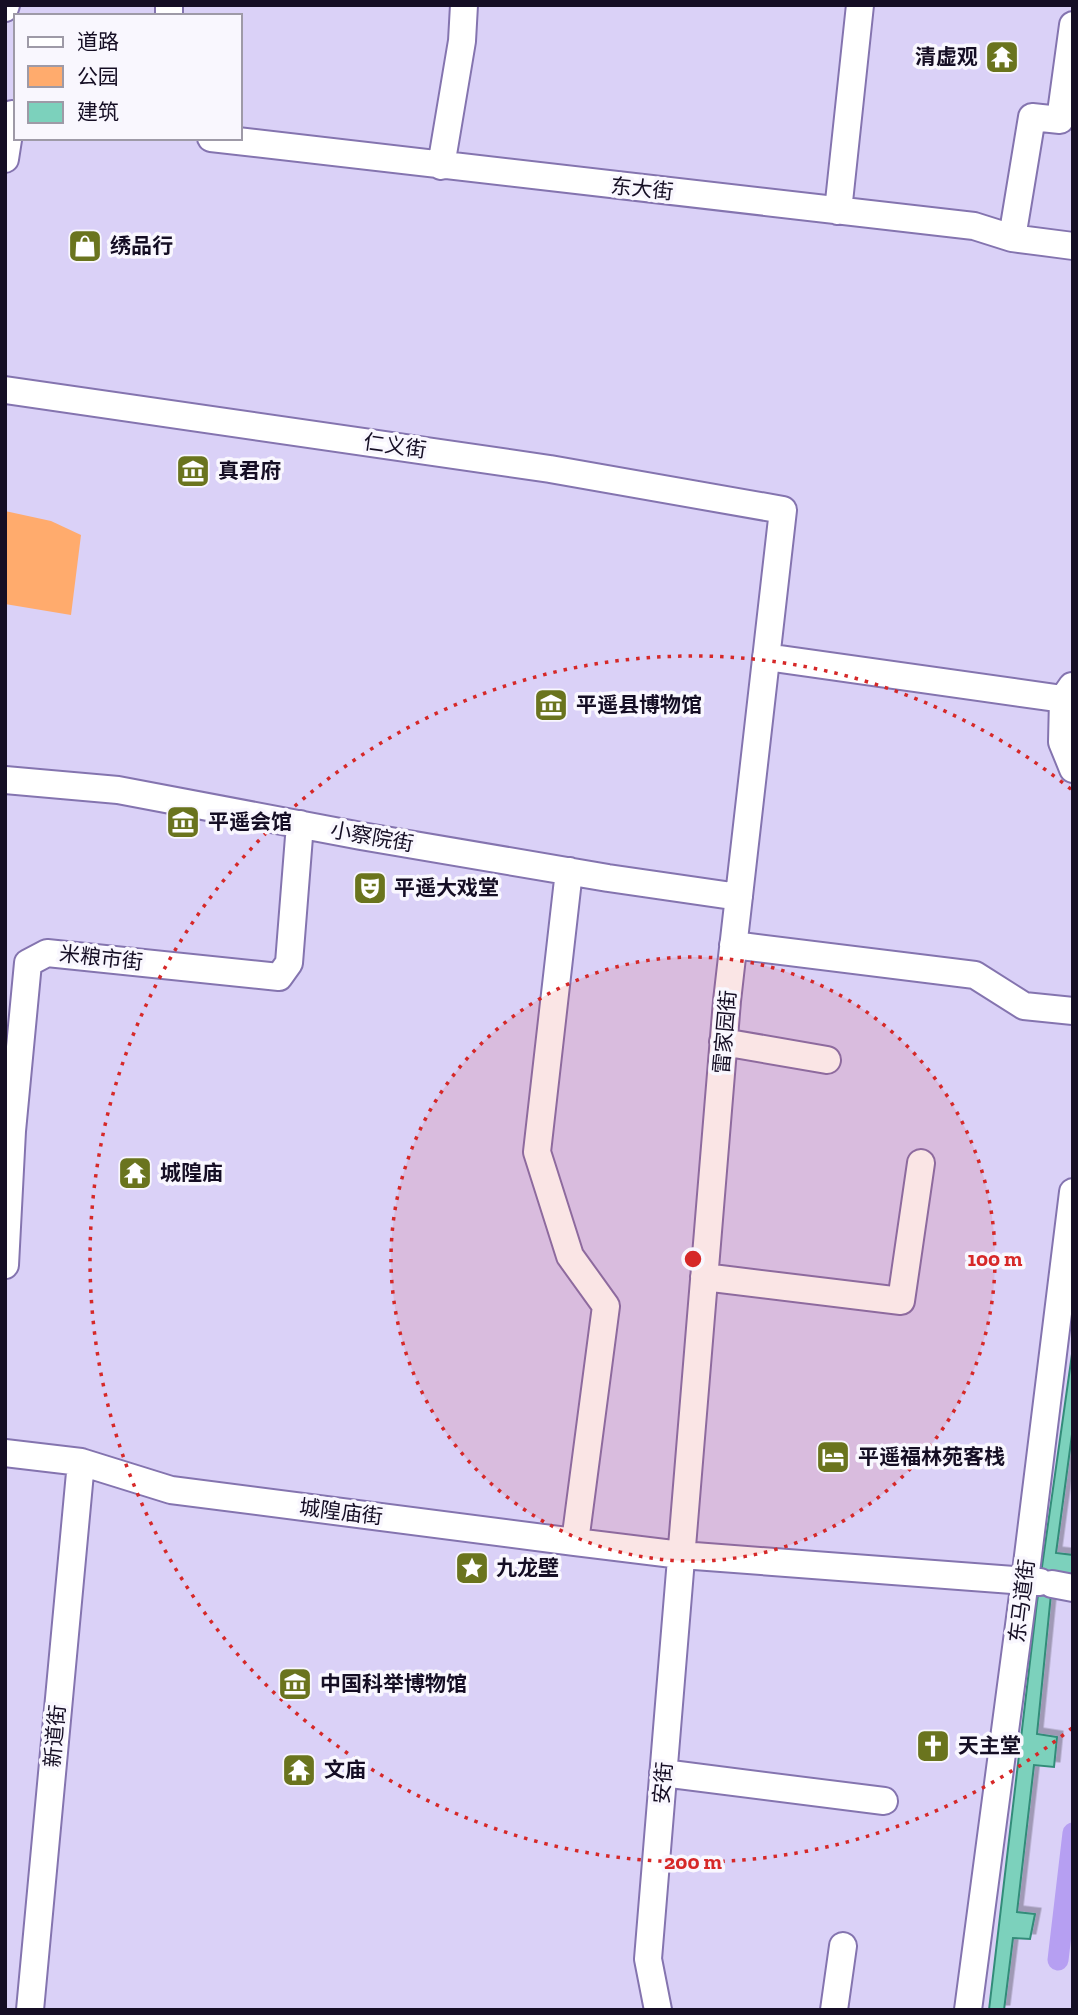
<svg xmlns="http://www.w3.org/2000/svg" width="1078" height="2015" viewBox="0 0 1078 2015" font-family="'Zilla Slab','Noto Sans SC',serif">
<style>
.green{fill:#ffab6d}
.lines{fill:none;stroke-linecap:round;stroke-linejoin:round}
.canal{stroke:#b69ff2;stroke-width:21}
.building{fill:#7cd1bc;stroke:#338c79;stroke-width:2;filter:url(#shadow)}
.minor-casing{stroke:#8474af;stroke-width:30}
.minor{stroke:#fff;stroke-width:26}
.ring{fill:none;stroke:#d62828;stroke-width:3.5;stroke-dasharray:3.5 7}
.labels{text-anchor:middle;stroke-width:7;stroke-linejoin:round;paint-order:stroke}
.poi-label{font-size:21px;font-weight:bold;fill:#150e24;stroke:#f9f7fe;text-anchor:start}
.street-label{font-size:21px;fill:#150e24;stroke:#f9f7fe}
.centre{fill:#d62828;stroke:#f9f7fe;stroke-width:3.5}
.ring-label{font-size:21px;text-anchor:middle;font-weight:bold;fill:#d62828;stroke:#f9f7fe;stroke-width:7;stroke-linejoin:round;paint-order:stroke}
</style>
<defs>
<filter id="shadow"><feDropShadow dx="5.5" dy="-5.5" stdDeviation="0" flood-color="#0004"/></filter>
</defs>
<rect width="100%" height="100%" fill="#dad1f7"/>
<!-- green -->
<path class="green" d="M5,511l46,10 30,14 -10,80 -66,-11z"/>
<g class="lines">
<!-- canal -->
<path class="canal" d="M1058,1960l15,-127"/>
</g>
<!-- building -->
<path class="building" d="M1073,1347v80l-17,126 17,2v22l-20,-3 -16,160 20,3 -3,30 -20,-2 -17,147 18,2 -5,25 -17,-1 -9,72h-15l48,-408z"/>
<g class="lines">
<!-- minor casing -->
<g class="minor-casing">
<path id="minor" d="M5,8l1,-3
M169,16v-11
M211,138l763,88 38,12 61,8
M5,159l7,-45
M441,166l21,-125 2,-36
M838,211l22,-206
M1012,238l20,-121 28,3 13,-95
M5,390l545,79 233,41 -56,491 -79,958 10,51
M766,657l297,42
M1072,686l-9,13 -1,43 11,27
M5,780l113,10 243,46 247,42 131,19
M569,871l-32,281 33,104 36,50 -31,236
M733,945l242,30 49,31 49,5
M723,1042l104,18
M5,1265l7,-134 16,-168 19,-10 232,24 10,-14 11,-139
M704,1277l197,24 20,-138
M5,1453l76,9 90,28 404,52 106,13 359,27
M1052,1584l21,4
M663,1773l221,28
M30,2010l51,-548
M834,2010l9,-64
M968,2010l57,-430 48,-388"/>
</g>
<!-- minor -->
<use href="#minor" class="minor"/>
</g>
<!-- distance rings -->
<circle cx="693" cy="1259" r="302" fill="#d62828" fill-opacity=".12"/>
<g class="ring">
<circle cx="693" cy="1259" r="302"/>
<path d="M1072 1728A603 603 0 1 1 1072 790"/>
</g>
<!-- icons -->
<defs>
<g id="temple-square" transform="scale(1.75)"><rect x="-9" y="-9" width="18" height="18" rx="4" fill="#6a741e" stroke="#f9f7fe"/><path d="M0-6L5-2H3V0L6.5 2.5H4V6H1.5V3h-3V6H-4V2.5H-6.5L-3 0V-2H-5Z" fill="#fff"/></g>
<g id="shop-square" transform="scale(1.75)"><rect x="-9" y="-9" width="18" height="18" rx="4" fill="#6a741e" stroke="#f9f7fe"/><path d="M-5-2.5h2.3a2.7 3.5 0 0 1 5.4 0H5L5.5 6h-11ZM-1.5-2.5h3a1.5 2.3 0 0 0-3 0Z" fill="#fff"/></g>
<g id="museum-square" transform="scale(1.75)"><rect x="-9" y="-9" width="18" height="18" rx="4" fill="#6a741e" stroke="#f9f7fe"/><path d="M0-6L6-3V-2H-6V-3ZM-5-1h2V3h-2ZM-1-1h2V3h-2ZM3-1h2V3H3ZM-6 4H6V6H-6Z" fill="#fff"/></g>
<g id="theatre-square" transform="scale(1.75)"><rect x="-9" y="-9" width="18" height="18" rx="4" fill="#6a741e" stroke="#f9f7fe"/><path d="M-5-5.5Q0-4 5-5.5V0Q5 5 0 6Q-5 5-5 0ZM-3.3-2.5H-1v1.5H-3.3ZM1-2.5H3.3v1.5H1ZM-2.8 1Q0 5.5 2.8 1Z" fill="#fff"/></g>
<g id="hotel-square" transform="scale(1.75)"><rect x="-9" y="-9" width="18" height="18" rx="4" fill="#6a741e" stroke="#f9f7fe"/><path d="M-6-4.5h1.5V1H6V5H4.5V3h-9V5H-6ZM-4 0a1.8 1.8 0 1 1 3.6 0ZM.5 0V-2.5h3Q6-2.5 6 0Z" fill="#fff"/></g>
<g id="sight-square" transform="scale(1.75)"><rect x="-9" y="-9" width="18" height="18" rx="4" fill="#6a741e" stroke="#f9f7fe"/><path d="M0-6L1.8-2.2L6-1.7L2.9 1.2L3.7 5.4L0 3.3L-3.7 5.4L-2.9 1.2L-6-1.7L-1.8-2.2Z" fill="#fff"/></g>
<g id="church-square" transform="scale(1.75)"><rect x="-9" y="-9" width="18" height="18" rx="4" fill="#6a741e" stroke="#f9f7fe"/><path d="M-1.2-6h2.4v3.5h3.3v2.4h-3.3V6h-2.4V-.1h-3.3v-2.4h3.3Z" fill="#fff"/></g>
</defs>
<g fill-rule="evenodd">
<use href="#temple-square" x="1002" y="57"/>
<use href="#shop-square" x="85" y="246"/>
<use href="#museum-square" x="193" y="471"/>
<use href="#museum-square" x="551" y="705"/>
<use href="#museum-square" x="183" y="822"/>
<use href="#theatre-square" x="370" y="888"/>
<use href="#temple-square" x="135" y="1173"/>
<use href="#hotel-square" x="833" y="1457"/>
<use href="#sight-square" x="472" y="1568"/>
<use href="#museum-square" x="295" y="1684"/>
<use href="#church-square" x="933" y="1746"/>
<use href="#temple-square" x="299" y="1770"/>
</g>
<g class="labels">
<!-- poi labels -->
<g class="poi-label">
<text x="978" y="64" text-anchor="end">清虚观</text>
<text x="110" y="253">绣品行</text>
<text x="218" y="478">真君府</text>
<text x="576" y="712">平遥县博物馆</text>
<text x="208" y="829">平遥会馆</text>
<text x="394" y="895">平遥大戏堂</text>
<text x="160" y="1180">城隍庙</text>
<text x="858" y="1464">平遥福林苑客栈</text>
<text x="496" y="1575">九龙壁</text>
<text x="320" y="1691">中国科举博物馆</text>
<text x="958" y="1753">天主堂</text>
<text x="324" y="1777">文庙</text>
</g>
<!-- street labels -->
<g class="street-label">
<text transform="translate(642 189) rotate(6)" y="7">东大街</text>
<text transform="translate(395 446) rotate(8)" y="7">仁义街</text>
<text transform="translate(372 837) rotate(10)" y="7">小察院街</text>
<text transform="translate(101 958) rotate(6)" y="7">米粮市街</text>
<text transform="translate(725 1032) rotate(-85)" y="7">雷家园街</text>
<text transform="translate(341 1512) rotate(7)" y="7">城隍庙街</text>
<text transform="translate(1022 1601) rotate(-83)" y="7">东马道街</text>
<text transform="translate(55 1736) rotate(-85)" y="7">新道街</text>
<text transform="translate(663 1783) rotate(-85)" y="7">安街</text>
</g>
</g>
<circle cx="693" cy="1259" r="10" class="centre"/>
<g class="ring-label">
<text x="995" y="1266">100 m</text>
<text x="693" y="1869">200 m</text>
</g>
<!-- border -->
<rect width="1078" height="2015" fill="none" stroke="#150e24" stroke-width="14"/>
<!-- legend -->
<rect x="14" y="14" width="228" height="126" fill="#f9f7fe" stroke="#9e9aa7" stroke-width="2"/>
<rect x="28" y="37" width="35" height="10" fill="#ffffff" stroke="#9e9aa7" stroke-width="2"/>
<text x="77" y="49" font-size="21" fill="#150e24">道路</text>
<rect x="28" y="66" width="35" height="21" fill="#ffab6d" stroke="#9e9aa7" stroke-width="2"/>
<text x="77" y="84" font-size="21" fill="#150e24">公园</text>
<rect x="28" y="102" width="35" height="21" fill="#7cd1bc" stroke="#9e9aa7" stroke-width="2"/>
<text x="77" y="119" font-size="21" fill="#150e24">建筑</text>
</svg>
